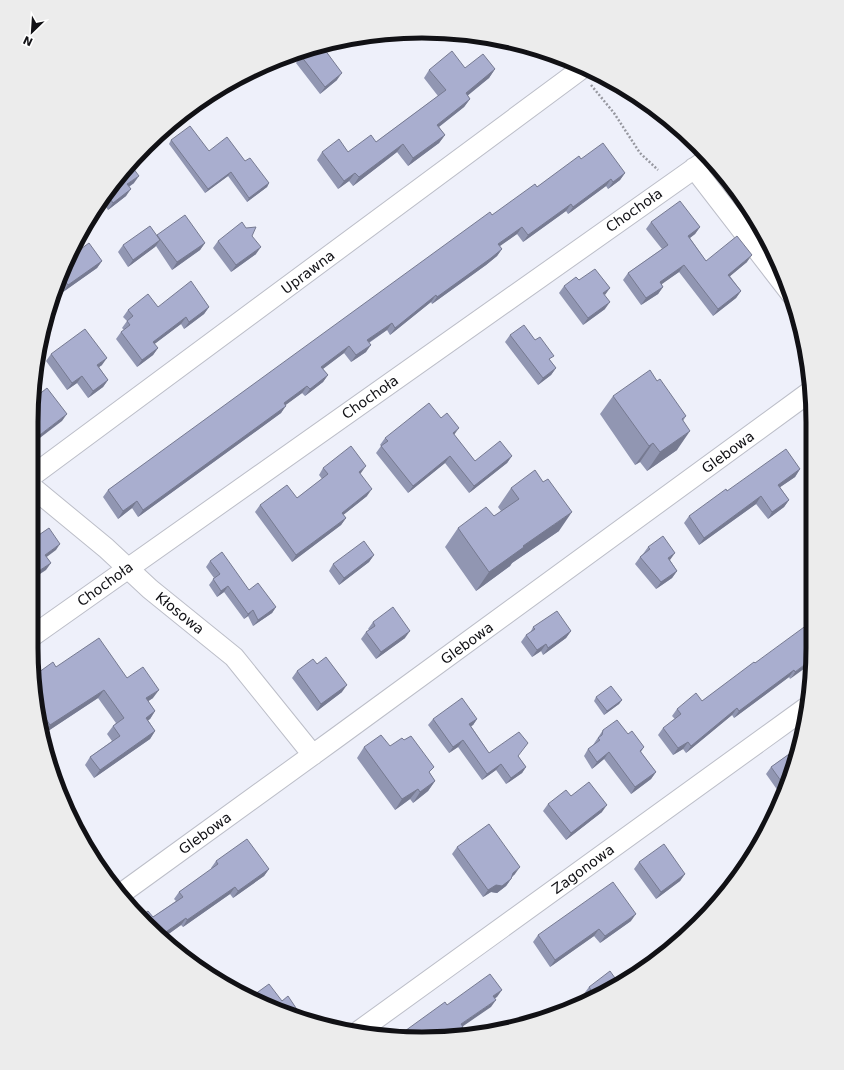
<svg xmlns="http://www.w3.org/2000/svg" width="844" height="1070" viewBox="0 0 844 1070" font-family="'DejaVu Sans',sans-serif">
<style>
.built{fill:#e2e4f5}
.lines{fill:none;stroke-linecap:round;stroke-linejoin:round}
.minor-casing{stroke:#bcbec8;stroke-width:22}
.path{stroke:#96979f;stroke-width:2.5;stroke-dasharray:2 2;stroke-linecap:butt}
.minor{stroke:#fff;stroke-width:20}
.wall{fill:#9196b2}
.shaded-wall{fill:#767a91}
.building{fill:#a9aecf;stroke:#767a91}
.labels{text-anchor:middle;stroke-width:3;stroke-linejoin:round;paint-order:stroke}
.street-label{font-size:14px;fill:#111115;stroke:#fff}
.rim{fill:none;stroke:#111115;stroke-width:5}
</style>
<rect width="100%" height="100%" fill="#eef0fa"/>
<!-- built -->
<path class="built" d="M733,189l27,37 7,15 -30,-39z"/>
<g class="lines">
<!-- minor casing -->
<g class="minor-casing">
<path id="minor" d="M694,168l98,127
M32,476l552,-409
M32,487l74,61 44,41 84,68 79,98
M31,637l678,-479
M122,893l214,-155 475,-347
M359,1031l448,-324"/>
</g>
<!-- path -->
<path class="path" d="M591,85l23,28 26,40 18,17"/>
<!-- minor -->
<use href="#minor" class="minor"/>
</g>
<!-- wall -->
<path class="wall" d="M301,56l36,24 -17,14 -24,-31z
M465,68l30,1 -6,9 -22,17 3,4 -6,8 -25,20 6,8 -6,8 -31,23 -11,-14 -44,34 -4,-5 -11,8 -21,-29 5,-8h26l28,-10 62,-46 -14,-18 5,-8z
M654,108l6,4 16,15 -6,4 -16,-22z
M171,140l38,11 36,10 24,22 -2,4 -20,15 -19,-26 -23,17 -36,-49z
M581,159l44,14 -5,7 -12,9 -2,-3 -38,28 -2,-3 -43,31 -6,-8 -18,12 3,3 -5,7 -11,9 -54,39 -1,-2 -41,33 -3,-5 -18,13 -3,9 -15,10 -7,-9 -21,16 5,6 -5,7 -18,14 -3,-3 -17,12 -4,8 -143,104 -6,-9 -14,11 -15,-22 5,-7 384,-275z
M134,183l-5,4 -3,9 -18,14 -7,-10 11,-16z
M651,222l49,5 -5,7 -5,4 16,23 41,1 -17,14 11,15 -5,7 -23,18 -34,-44 -18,12 2,3 -5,7 -17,11 -18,-25 5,-7 34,-24 -16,-20z
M157,235l48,8 -5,7 -28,20 -16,-24 -28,21 -10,-15 5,-7z
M252,236l4,18 -25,18 -18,-24 5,-7z
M70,257l32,4 -5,7 -34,24 -6,-8z
M579,280l26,15v14l-22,16 -24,-32 5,-7z
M158,307h51l-5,7 -20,15 -3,-5 -27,20 4,4 -5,7 -16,12 -21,-28 5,-7 3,-2 -2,-2 5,-7 -4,-4 5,-7z
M510,335l40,25 6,8 -5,7 -13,10 -33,-43z
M51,354l51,11 -3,2 9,13 -5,7 -15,11 -11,-15 -10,7 -21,-29z
M657,381l29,35 -3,5 -6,29 -30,21 -7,-9 -5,3 -35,-51 13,-18z
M812,432v11l-4,-5z
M454,435l21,26 37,-5 -5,7 -38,30 -24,-30 -37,30 -32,-40 5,-7 -1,-1 5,-7z
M323,468l38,5 -1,1 7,22 -24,19 3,3 -5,7 -49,37 -37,-50 5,-7 37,-7 25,-19 -3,-4z
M800,469l-5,8 -15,10 9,13 -5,7 -16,12 -12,-15 -57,41 -15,-22 5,-7 38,-25z
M511,488l48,43 -47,32 -2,3 -34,25 -31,-44 13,-19 36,-12 7,-5 -3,-4z
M648,547l22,13 7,11 -5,7 -16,11 -21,-25 5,-7 3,-3z
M374,555l-5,7 -30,23 -10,-14 4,-7z
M210,561l39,29 27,17 -4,6 -19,13 -5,-10 -4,3 -20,-27 -7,5 -8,-12 5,-7 -8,-11z
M373,622l32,16 -29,21 -15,-20 5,-7 3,-2 -1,-1z
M533,627l38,4 -5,7 -23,17 -2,-4 -9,6 -11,-15 5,-7 4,-2z
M813,648l-23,31 -1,-2 -55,41 -2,-3 -46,38 -3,-4 -10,6 -15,-20 5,-7 12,-9 -3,-3 5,-7 25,-8 53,-38z
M56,667l71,11 26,20 -5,3 7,10 -5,8 -2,1 7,11 -5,8 -56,39 -9,-13 5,-8 22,-16 -5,-7 6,-8 3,-3 -18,-25 -53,35 -3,-5 -7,-53z
M297,671l45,21 -25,19 -25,-33z
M596,697l26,3 -3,4 -15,11 -10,-14z
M433,719h44l-4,6 -2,1 18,27 29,3 8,11 -4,6 -16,11 -10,-14 -14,10 -24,-33 -9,6 -21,-28z
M603,730l25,4 16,13 -3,5 15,20 -5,7 -20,15 -27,-35 -12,10 -8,-13 4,-7 5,-4z
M390,746l40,27 5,8 -7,10 -15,12 -3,-4 -15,11 -38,-52 7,-11z
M799,747l-16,51 -17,-24 5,-7z
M548,804l54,8 -36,28 -23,-29z
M761,839l-12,23 -5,-7 5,-7z
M457,847l58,27 -3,3 -1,2 -5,7 -9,7 -6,-1 -8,5 -31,-43z
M216,861l53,8 -5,7 -31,22 -3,-4 -47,33 -2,-2 -18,13 -17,-13 7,-8 23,-16 -2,-2 5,-7 33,-23 -1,-1z
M639,862l46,12 -5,7 -24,18 -22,-30z
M631,921l-31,22 -6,-7 -44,31 -17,-25 5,-7z
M697,922l-17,20 -5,4 -2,-3 5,-7z
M618,986l-31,13 -4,-4 6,-8z"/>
<!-- shaded-wall -->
<path class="shaded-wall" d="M495,69l-6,9 -29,24 6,-9z
M342,73l-5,7 -17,14 5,-7z
M470,99l-6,8 -33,26 6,-8z
M674,125l2,2 -6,4z
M445,135l-6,8 -31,23 5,-8z
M403,144l-6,8 -44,34 6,-9z
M231,172l-3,4 -23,17 3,-4z
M355,173l-6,8 -11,8 6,-8z
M625,173l-5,7 -12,9 5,-7z
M139,176l-5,7 -12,8 5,-7z
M611,179l-5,7 -38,28 5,-7z
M269,183l-2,4 -20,15 2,-4z
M131,189l-5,7 -18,14 5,-7z
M571,204l-5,7 -43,31 5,-7z
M522,227l-5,7 -24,17 5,-7z
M700,227l-5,7 -12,9 5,-7z
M160,240l-5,7 -27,20 5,-7z
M205,243l-5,7 -28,20 5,-8z
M261,247l-5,7 -25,18 5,-7z
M502,249l-5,7 -11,9 -54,39 5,-7z
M752,255l-5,7 -24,20 5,-7z
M102,261l-5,7 -34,24 5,-7z
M684,265l-5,7 -24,17 5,-7z
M663,287l-5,7 -17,11 5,-7z
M610,288l-5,7 -2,-2z
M741,291l-5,7 -23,18 5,-7z
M436,295l-5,7 -41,33 5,-7z
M610,302l-5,7 -22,16 5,-7z
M209,307l-5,7 -20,15 5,-7z
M186,317l-5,7 -33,25 5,-7z
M392,323l-5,7 -25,17 5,-7z
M371,345l-5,7 -15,10 5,-7z
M349,346l-5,7 -28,21 5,-7z
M158,348l-5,7 -16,12 5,-7z
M107,358l-5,7 -10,7 5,-7z
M556,368l-5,7 -13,10 5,-7z
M328,375l-5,7 -18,14 5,-7z
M82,376l-5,7 -10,7 5,-7z
M108,380l-5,7 -15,11 5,-7z
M307,386l-5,7 -23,17 5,-7z
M286,406l-5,7 -143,104 5,-7z
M67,414l-5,7 -30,23v-3z
M459,428l-5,7 -1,-2z
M690,431l-13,19 -30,21 13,-19z
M653,443l-13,19 -5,3 14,-19z
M450,456l-5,7 -37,30 5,-7z
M512,456l-5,7 -38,30 5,-7z
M366,466l-5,7 -7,6 5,-7z
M800,469l-5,8 -22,15 5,-7z
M372,489l-5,7 -30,24 5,-7z
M761,496l-5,8 -57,41 5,-7z
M789,500l-5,7 -16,12 4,-7z
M137,501l-5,7 -14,11 5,-8z
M572,512l-13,19 -47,32 -2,3 -34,25 13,-19 34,-26z
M346,518l-5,7 -49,37 4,-7z
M60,544l-4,6 -16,12 5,-7z
M675,553l-5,7 -7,5 5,-7z
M374,555l-5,7 -30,23 5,-7z
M51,563l-5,7 -15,10v-4z
M677,571l-5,7 -16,11 5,-7z
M228,586l-4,6 -7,5 4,-6z
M276,607l-4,6 -19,13 5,-6z
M253,610l-5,6 -4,3 4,-5z
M410,631l-5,7 -29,21 5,-7z
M571,631l-5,7 -23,17 5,-7z
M546,644l-5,7 -9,6 5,-7z
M812,659v4l-22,16 5,-7z
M794,670l-5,7 -55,41 5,-7z
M347,685l-5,7 -25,19 4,-7z
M104,690l-6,8 -53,35 5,-8z
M159,690l-6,8 -12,8 5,-8z
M622,700l-3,4 -15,11 3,-4z
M737,708l-5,7 -46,38 5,-7z
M155,711l-5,8 -10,7 6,-8z
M477,719l-4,6 -8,5 4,-6z
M155,731l-5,8 -56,39 6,-8z
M463,740l-5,7 -9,6 4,-6z
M688,742l-5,7 -10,6 5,-7z
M609,752l-5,7 -12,10 5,-7z
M501,764l-5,6 -14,10 5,-6z
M526,767l-4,6 -16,11 5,-6z
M656,772l-5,7 -20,15 4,-7z
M435,781l-7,10 -15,12 7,-11z
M418,789l-8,10 -15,11 7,-11z
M607,805l-5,7 -36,28 5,-7z
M520,867l-5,7 -7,6 5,-7z
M269,869l-5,7 -31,22 5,-7z
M685,874l-5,7 -24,18 5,-7z
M511,879l-5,7 -9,7 -6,-1 -8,5 5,-7 8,-5z
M235,887l-5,7 -47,33 4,-7z
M636,914l-5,7 -31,22 5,-7z
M186,918l-5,7 -18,13 -3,-2z
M599,929l-5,7 -44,31 5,-7z
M502,990l-5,7 -9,6 5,-7z
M496,1000l-5,7 -35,24 5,-7z
M463,1027l-6,7 -6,1z"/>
<!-- building -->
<path class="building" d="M322,46l20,27 -17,14 -24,-31 11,-8z
M452,51l13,17 18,-14 12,15 -29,24 4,6 -33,26 8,10 -32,23 -10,-14 -44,33 -4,-4 -11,8 -22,-29 17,-13 9,13 23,-17 5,7 70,-52 -17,-20z
M190,126l19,25 18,-14 18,24 5,-3 19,25 -20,15 -18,-26 -23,17 -37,-49z
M603,143l22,30 -12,9 -2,-3 -38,28 -2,-3 -43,31 -6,-8 -24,17 4,5 -11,9 -54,39 -1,-2 -41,33 -3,-5 -25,17 4,5 -15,10 -7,-9 -28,21 7,8 -18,14 -3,-3 -23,17 2,3 -143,104 -6,-9 -14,10 -15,-21 382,-278 2,3 43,-31 2,3 42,-31 2,3z
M130,164l9,12 -12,8 4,5 -18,14 -7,-10 6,-9z
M680,201l20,26 -12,9 18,25 31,-25 15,19 -24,20 13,16 -23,18 -34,-44 -24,17 3,5 -17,11 -18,-25 40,-28 -17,-23z
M185,215l20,28 -28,19 -20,-27z
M242,222l4,6 10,-1 -4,9 9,11 -25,18 -18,-24z
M150,226l10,14 -27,20 -10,-15z
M89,243l13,18 -34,24 -7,-9 9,-19z
M595,269l15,19 -7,5 7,9 -22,16 -24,-32 12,-9 3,3z
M191,281l18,26 -20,15 -3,-5 -33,25 5,6 -16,12 -21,-28 9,-7 -3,-4 6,-5 -5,-6 20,-16 10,13z
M524,325l11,15 5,-3 14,19 -5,3 7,9 -13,10 -33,-43z
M85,329l22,29 -10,7 11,15 -15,11 -11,-15 -10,7 -21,-29z
M650,370l7,11 3,-2 26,37 -4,3 8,12 -30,21 -7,-9 -4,3 -36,-50z
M47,388l20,26 -35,27v-41z
M429,403l12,15 6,-5 12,15 -6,5 22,28 25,-20 12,15 -38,30 -24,-30 -37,30 -32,-40 7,-5 -3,-3z
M351,446l15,20 -7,6 13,17 -30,24 4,5 -50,37 -36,-50 27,-20 10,13 31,-24 -5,-6z
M786,449l14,20 -22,16 11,15 -17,12 -11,-16 -57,42 -15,-22 37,-27 1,2z
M535,470l8,12 5,-3 24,33 -49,34 1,1 -35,25 -31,-44 28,-21 8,9 25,-17 -8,-11z
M49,528l11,16 -15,11 6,8 -20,13v-40l2,3z
M663,536l12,17 -7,5 9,13 -16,11 -21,-25 10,-8 -2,-2z
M364,541l10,14 -30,23 -11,-14z
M222,552l27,38 9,-7 18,24 -18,13 -5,-10 -5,4 -20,-28 -7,5 -8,-12 7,-5 -10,-13z
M393,607l17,24 -29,21 -15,-20 9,-6 -2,-4z
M557,611l14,20 -23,17 -2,-4 -9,6 -11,-15 9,-6 -2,-2z
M811,622l1,1 1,-1v26l-1,11 -17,13 -1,-2 -55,41 -2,-3 -46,38 -3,-4 -10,6 -15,-20 18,-14 -4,-5 19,-16 6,8 52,-39 1,1z
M99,638l28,40 16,-11 16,23 -13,8 9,13 -9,7 9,13 -55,39 -10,-13 30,-21 -7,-10 11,-8 -20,-28 -54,35 -11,-17 -4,-33 18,-13 3,5z
M326,657l21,28 -26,19 -24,-33 16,-12 4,5z
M611,686l11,14 -15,11 -11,-14z
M462,698l15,21 -8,5 20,29 30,-21 9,11 -10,13 8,11 -15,11 -10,-14 -14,10 -24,-34 -10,7 -20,-28z
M617,720l11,14 4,-3 12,16 -4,4 16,21 -21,15 -26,-35 -12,10 -9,-13 12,-9 -2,-2 4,-3 1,-5z
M381,735l9,11 12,-8 2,2 7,-4 23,31 -5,5 6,9 -15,11 -2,-3 -16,10 -38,-52z
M799,747l-13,41 -15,-21z
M589,782l18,23 -36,28 -23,-29 18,-14 5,6z
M489,824l31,43 -7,6 -2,6 -9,7 -6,-1 -8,5 -31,-43z
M247,839l22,30 -31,22 -3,-4 -48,33 -1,-2 -26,18 -14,-11 -6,-8 8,-6 5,6 30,-20 -4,-5 39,-28 -2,-3z
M761,839l-8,15 -4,-6z
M664,844l21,30 -24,18 -22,-30z
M613,882l23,32 -31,22 -6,-7 -44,31 -17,-25z
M697,923l-16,17 -3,-4z
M610,971l10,14 -2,1 -23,10 -6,-9z
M490,974l12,16 -9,6 3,4 -35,24 2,3 -12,8 -29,4 -24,-3 47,-34 2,3z
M269,984l13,17 6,-5 10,15 -4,4 -43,-18z"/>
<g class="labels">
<!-- street labels -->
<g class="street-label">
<text transform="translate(634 210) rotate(-35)" y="5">Chochoła</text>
<text transform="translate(308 272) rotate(-37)" y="5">Uprawna</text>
<text transform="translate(370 397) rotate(-35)" y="5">Chochoła</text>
<text transform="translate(728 452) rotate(-36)" y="5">Glebowa</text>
<text transform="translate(105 584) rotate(-36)" y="5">Chochoła</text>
<text transform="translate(180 613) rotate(39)" y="5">Kłosowa</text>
<text transform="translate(467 643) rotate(-36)" y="5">Glebowa</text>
<text transform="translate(205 833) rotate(-36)" y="5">Glebowa</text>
<text transform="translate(583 869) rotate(-36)" y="5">Zagonowa</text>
</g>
</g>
<!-- crop -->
<path d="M0 0H844V1070H0ZM422 38H422A384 384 0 0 1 806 422V648A384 384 0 0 1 422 1032H422A384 384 0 0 1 38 648V422A384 384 0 0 1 422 38Z" fill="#ececec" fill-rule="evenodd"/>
<path class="rim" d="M422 38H422A384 384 0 0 1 806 422V648A384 384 0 0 1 422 1032H422A384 384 0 0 1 38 648V422A384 384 0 0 1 422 38Z"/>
<!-- north arrow -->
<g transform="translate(32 32) rotate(205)" stroke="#ffffff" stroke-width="3" paint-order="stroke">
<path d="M0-3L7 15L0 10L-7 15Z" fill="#111115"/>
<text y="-6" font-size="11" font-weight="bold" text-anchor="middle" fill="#111115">N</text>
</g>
</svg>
